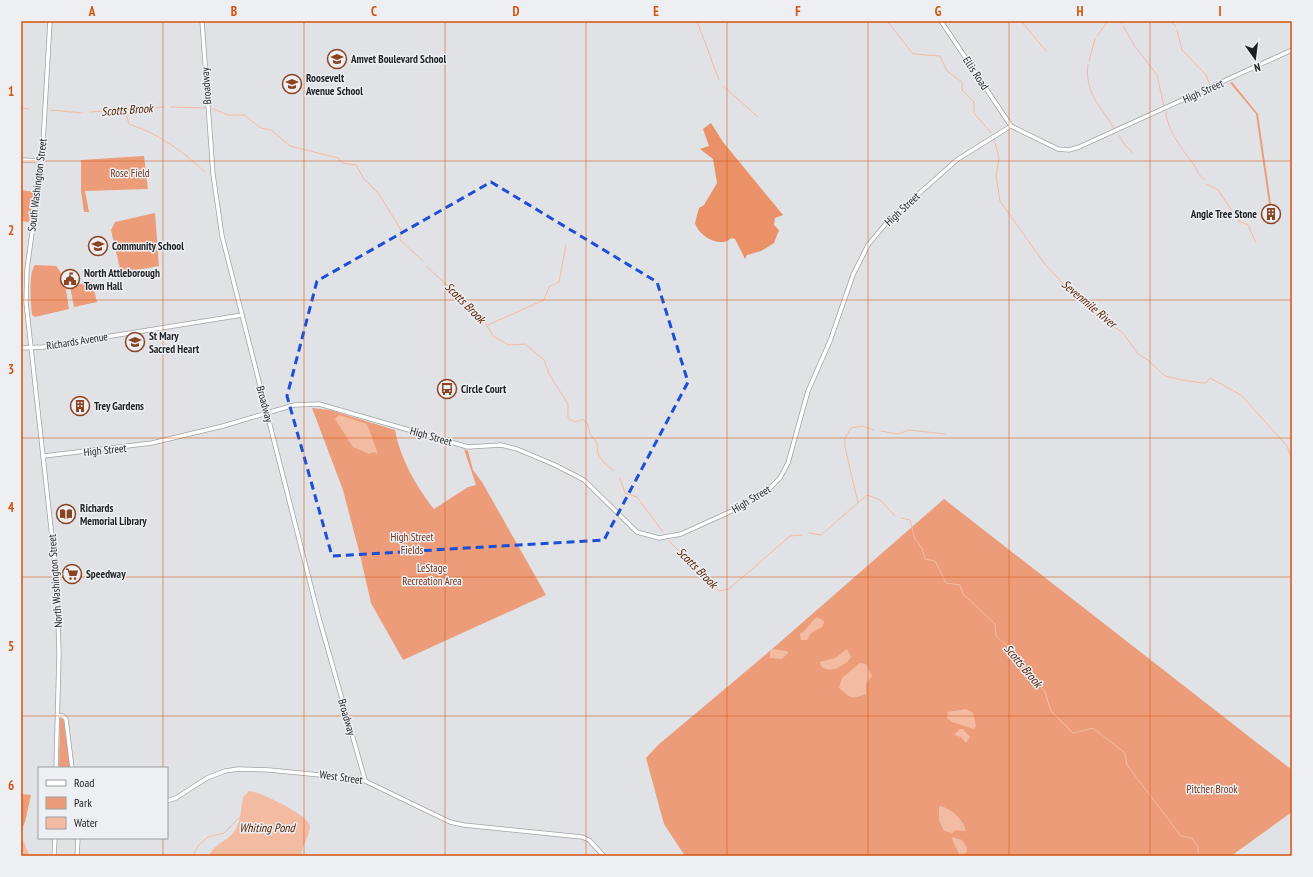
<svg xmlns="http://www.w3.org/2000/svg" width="1313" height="877" viewBox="0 0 1313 877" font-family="'PT Sans Narrow',sans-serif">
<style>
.green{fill:#ec9c79}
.forest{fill:#eb9168}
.water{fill:#f4bba3}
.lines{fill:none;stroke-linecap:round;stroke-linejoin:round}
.stream{stroke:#f4bba3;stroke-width:1}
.river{stroke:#f4bba3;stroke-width:5.5}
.secondary-casing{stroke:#a1a3a6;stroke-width:5}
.secondary{stroke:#fff;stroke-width:3.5}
.marked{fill:none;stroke:#1d4ed8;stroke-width:3;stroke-dasharray:8 5;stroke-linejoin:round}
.grid{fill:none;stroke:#d4530e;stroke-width:1;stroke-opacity:0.55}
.labels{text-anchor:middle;stroke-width:3;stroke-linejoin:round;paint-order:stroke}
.poi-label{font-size:11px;font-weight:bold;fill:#1f2021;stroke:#edeff3;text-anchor:start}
.street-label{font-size:11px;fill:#1f2021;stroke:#edeff3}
.park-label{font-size:11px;fill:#70351a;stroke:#edeff3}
.water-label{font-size:12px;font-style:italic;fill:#592002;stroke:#edeff3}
.neatline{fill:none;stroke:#d4530e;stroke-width:1.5}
.grid-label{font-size:13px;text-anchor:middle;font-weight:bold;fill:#d4530e}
</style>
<rect width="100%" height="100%" fill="#e0e2e6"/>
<!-- green -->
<path class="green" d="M1232,82l26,32 14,97 2,2 -5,3 -1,-4 2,-1 -14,-97 -26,-31z
M144,156l4,33 -63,2 4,21h-5l-3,-21v-31z
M21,190l13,2 -5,30 -8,-1z
M155,213l4,53 -38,7 -10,-43 4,-8z
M35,265l21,1c9,9 11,30 13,43l-34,8 -3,-2c-1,-11 -4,-42 3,-50z
M92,282l5,20 -23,5 -4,-21z
M312,408l18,2 65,20c5,28 21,56 39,79l34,-22 8,-2 -12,-36 4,2 5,19 9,12 64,113 -143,65 -32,-57 -11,-48 -17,-65z
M944,499l348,271v42l-61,44h-546l-21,-32 -18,-66 12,-13 113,-95z
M60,718l3,1 1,3 6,46h-11z
M21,794l10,1 -6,27 -4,9z"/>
<!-- forest -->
<path class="forest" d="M711,123l12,19 60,73 -8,3 -1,7 5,5 -5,13 -13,8 -14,4 -2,4 -10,-20 -3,-1c-3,1 -5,4 -9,4 -12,1 -25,-9 -28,-19l4,-15 5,-3 13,-22 -4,-24 -13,-10 9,-3 -6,-17z"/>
<!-- water -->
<path class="water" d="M339,415l28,9 11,30 -4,-2 -5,2 -16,-7 -18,-28z
M817,617l7,4c0,8 -6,7 -11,11 -4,2 -3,5 -6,8h-6l-1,-6c9,-6 10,-12 17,-17z
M772,649l15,2 1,2 -6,6 -12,-1v-8z
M847,649l4,8c-5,8 -21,18 -30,9l-1,-4 15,-4z
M860,663l6,1 6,12 -6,8v10c-15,6 -15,4 -27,-6l3,-10z
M966,709l7,4 3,13 -2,3 -22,-7 -5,-4 1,-6z
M960,729h3l7,8 -4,6 -5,-6 -7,-2z
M249,791c10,0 60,24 61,35 0,9 -8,20 -9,30h-92c4,-9 12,-13 20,-19 13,-11 11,-26 14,-40z
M939,806c11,1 25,14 27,25l-11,-1 -2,3 -9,-2 -5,-11z
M953,837l9,3 5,8 -1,5 -7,1 -7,-15z"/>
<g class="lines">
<!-- stream -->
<path class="stream" d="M697,21l22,59
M887,21l26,33 27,2 7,15 15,11v8l12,12v11l17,20
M1021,21l25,30
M1120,21l2,3
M1171,21l5,6
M1123,26l11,19 23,30 7,31
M1177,30l5,20 24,25 4,10
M1097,36l11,-15
M1089,61l6,-22
M1088,64c-4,27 12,42 26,64
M723,86l35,31
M1212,91l1,1
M171,107l34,1
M21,108l8,1
M214,109l13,6h17l17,13 10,2 19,16 48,12 4,5 14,2 8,14 15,15 22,36 -1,10 23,21
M50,110l33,3
M125,110l4,14c30,10 52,26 76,48
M90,112l74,-5
M1166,112c1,19 17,38 28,53 5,7 2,8 11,15
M1119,135l5,9 9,9
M994,139l5,19 -3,18 4,25 44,62 27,29 20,12 4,9 28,20 15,21 10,6 17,16 16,4 22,3h3l4,-5 31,17 46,51 5,14
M1207,184l11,6 21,31 9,4 8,18
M426,266l56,51 11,19 16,9 16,-1 19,16 5,14 19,30v14l7,4 8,-3 5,6 2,9 7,9 1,11 7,10 9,7
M488,325l56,-25 5,-13 10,-5 7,-37
M881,431l17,3 11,-4 36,4
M620,478l5,15 12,4 26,35
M858,503l-13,-56v-9l6,-10 11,-2 12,4
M901,518l9,2 5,19 7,9 3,11 10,2 11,22 14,2 3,9 32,30 1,12 18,16 7,13 24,27 6,19 22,22 20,-5 32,25 2,12 54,71 11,2 6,9v9
M809,533l12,2 46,-40 13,5 15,16
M669,541l50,50 10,-2 61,-53 12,-1
M193,856l5,-10 10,-9 16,-4 16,-16"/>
<!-- river -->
<path class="river" d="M21,842l6,14"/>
<!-- secondary casing -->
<g class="secondary-casing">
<path id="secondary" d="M50,21l-8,140 -15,108 -1,33 31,281 2,71 -3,114
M202,21l11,153 9,62 97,382 46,162
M941,21l70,105 47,23 11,1 10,-3 213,-97
M21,160l21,1
M21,348l22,-1 199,-32
M44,456l108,-13 71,-17 71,-21 25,-1 149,43 33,-2 16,4 38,16 29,15 53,52 22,6 22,-4 64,-29 21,-13 14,-14 8,-15 20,-72 22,-50 23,-66 15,-30 20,-24 70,-62 53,-33
M57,715l6,1 3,3 6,49
M167,801l9,-3 31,-20 18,-7 13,-2 31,1 92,9 89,43 14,3 118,12 7,3 15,16
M54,856l1,-18
M77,856l1,-18"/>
</g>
<!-- secondary -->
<use href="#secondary" class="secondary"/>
</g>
<!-- marked area -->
<path class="marked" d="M491,182l166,100 31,100 -84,158 -272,16 -45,-160 30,-115z"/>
<!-- grid -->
<path class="grid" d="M163,21v747M304,21v835M445,21v835M586,21v835M727,21v835M868,21v835M1009,21v835M1150,21v835M21,161h1271M21,300h1271M21,438h1271M21,577h1271M21,716h1271M163,838v18"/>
<!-- icons -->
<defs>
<g id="school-ring" transform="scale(1)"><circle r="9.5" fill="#edeff3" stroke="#8b4321" stroke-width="1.5"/><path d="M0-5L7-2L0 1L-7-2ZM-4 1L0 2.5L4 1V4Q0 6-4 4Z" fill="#8b4321"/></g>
<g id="building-ring" transform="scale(1)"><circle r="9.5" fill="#edeff3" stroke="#8b4321" stroke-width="1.5"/><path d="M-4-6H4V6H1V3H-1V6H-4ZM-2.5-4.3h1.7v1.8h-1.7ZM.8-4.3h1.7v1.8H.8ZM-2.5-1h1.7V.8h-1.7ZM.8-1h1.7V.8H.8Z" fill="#8b4321"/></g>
<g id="civic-ring" transform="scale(1)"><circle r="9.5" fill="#edeff3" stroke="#8b4321" stroke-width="1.5"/><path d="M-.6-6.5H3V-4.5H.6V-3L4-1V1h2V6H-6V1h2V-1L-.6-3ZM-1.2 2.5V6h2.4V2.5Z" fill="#8b4321"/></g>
<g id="bus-ring" transform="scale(1)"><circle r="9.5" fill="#edeff3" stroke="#8b4321" stroke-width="1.5"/><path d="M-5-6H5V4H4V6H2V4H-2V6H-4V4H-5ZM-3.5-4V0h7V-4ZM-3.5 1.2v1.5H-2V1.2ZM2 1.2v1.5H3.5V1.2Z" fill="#8b4321"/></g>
<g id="library-ring" transform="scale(1)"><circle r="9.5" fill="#edeff3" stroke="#8b4321" stroke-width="1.5"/><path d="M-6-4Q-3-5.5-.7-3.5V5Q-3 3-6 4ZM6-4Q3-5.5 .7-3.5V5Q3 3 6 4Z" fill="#8b4321"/></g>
<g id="supermarket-ring" transform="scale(1)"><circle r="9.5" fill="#edeff3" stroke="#8b4321" stroke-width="1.5"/><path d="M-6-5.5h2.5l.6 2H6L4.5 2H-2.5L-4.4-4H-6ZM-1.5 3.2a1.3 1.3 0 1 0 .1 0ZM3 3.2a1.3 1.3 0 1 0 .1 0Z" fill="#8b4321"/></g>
</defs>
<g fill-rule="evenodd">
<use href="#school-ring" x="337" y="59"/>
<use href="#school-ring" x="292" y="84"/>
<use href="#building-ring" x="1271" y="214"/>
<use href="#school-ring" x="98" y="246"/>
<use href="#civic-ring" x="70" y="279"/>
<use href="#school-ring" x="135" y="342"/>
<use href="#bus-ring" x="447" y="389"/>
<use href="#building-ring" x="80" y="406"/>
<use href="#library-ring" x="66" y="514"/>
<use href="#supermarket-ring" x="72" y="574"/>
</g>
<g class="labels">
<!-- poi labels -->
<g class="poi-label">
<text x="351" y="63">Amvet Boulevard School</text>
<text x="306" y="82">Roosevelt<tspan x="306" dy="13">Avenue School</tspan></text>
<text x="1257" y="218" text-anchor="end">Angle Tree Stone</text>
<text x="112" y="250">Community School</text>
<text x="84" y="277">North Attleborough<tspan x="84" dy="13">Town Hall</tspan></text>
<text x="149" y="340">St Mary<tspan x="149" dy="13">Sacred Heart</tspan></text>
<text x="461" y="393">Circle Court</text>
<text x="94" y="410">Trey Gardens</text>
<text x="80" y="512">Richards<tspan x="80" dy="13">Memorial Library</tspan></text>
<text x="86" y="578">Speedway</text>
</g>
<!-- street labels -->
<g class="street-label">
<text transform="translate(976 73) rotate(57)" y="4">Ellis Road</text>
<text transform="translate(206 86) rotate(-94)" y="4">Broadway</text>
<text transform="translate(1203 91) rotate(-24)" y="4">High Street</text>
<text transform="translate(37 185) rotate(-83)" y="4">South Washington Street</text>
<text transform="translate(902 209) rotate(-43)" y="4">High Street</text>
<text transform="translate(77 341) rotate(-9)" y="4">Richards Avenue</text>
<text transform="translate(265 404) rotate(75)" y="4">Broadway</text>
<text transform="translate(431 436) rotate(16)" y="4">High Street</text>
<text transform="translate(105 450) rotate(-6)" y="4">High Street</text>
<text transform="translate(751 499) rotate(-31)" y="4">High Street</text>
<text transform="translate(55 581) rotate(-94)" y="4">North Washington Street</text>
<text transform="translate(347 717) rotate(74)" y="4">Broadway</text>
<text transform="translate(341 777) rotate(8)" y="4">West Street</text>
</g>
<!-- park labels -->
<g class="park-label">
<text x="130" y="177">Rose Field</text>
<text x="412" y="541">High Street<tspan x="412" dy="13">Fields</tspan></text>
<text x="432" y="572">LeStage<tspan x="432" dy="13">Recreation Area</tspan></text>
<text x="1212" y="793">Pitcher Brook</text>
</g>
<!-- water labels -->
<g class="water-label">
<text transform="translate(127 110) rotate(-4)" y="4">Scotts Brook</text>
<text transform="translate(465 303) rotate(45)" y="4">Scotts Brook</text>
<text transform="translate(1089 304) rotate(40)" y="4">Sevenmile River</text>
<text transform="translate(697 568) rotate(45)" y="4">Scotts Brook</text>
<text transform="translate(1023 666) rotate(50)" y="4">Scotts Brook</text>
<text x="267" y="832">Whiting Pond</text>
</g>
</g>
<!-- border -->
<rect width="1313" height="877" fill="none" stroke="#edeff3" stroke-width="44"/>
<!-- legend -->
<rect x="38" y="767" width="130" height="72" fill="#edeff3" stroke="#9b9c9f"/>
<rect x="46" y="780" width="20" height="6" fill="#ffffff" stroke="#9b9c9f"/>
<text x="74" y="787" font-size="12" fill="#1f2021">Road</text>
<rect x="46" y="797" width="20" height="12" fill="#ec9c79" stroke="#9b9c9f"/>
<text x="74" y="807" font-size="12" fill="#1f2021">Park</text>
<rect x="46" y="817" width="20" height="12" fill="#f4bba3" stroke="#9b9c9f"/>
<text x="74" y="827" font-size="12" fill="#1f2021">Water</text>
<!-- north arrow -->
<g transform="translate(1255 58) rotate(166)" stroke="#edeff3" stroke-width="3" paint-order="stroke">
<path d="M0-3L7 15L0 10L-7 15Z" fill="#1f2021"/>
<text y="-6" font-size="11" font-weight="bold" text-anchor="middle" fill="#1f2021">N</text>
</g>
<rect x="22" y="22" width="1269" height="833" class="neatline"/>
<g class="grid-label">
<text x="92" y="16">A</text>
<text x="234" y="16">B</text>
<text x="374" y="16">C</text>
<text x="516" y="16">D</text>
<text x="656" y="16">E</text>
<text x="798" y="16">F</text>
<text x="938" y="16">G</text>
<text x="1080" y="16">H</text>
<text x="1220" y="16">I</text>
<text x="11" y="96">1</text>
<text x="11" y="235">2</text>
<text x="11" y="374">3</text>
<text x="11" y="512">4</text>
<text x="11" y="651">5</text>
<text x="11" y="790">6</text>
</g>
</svg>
